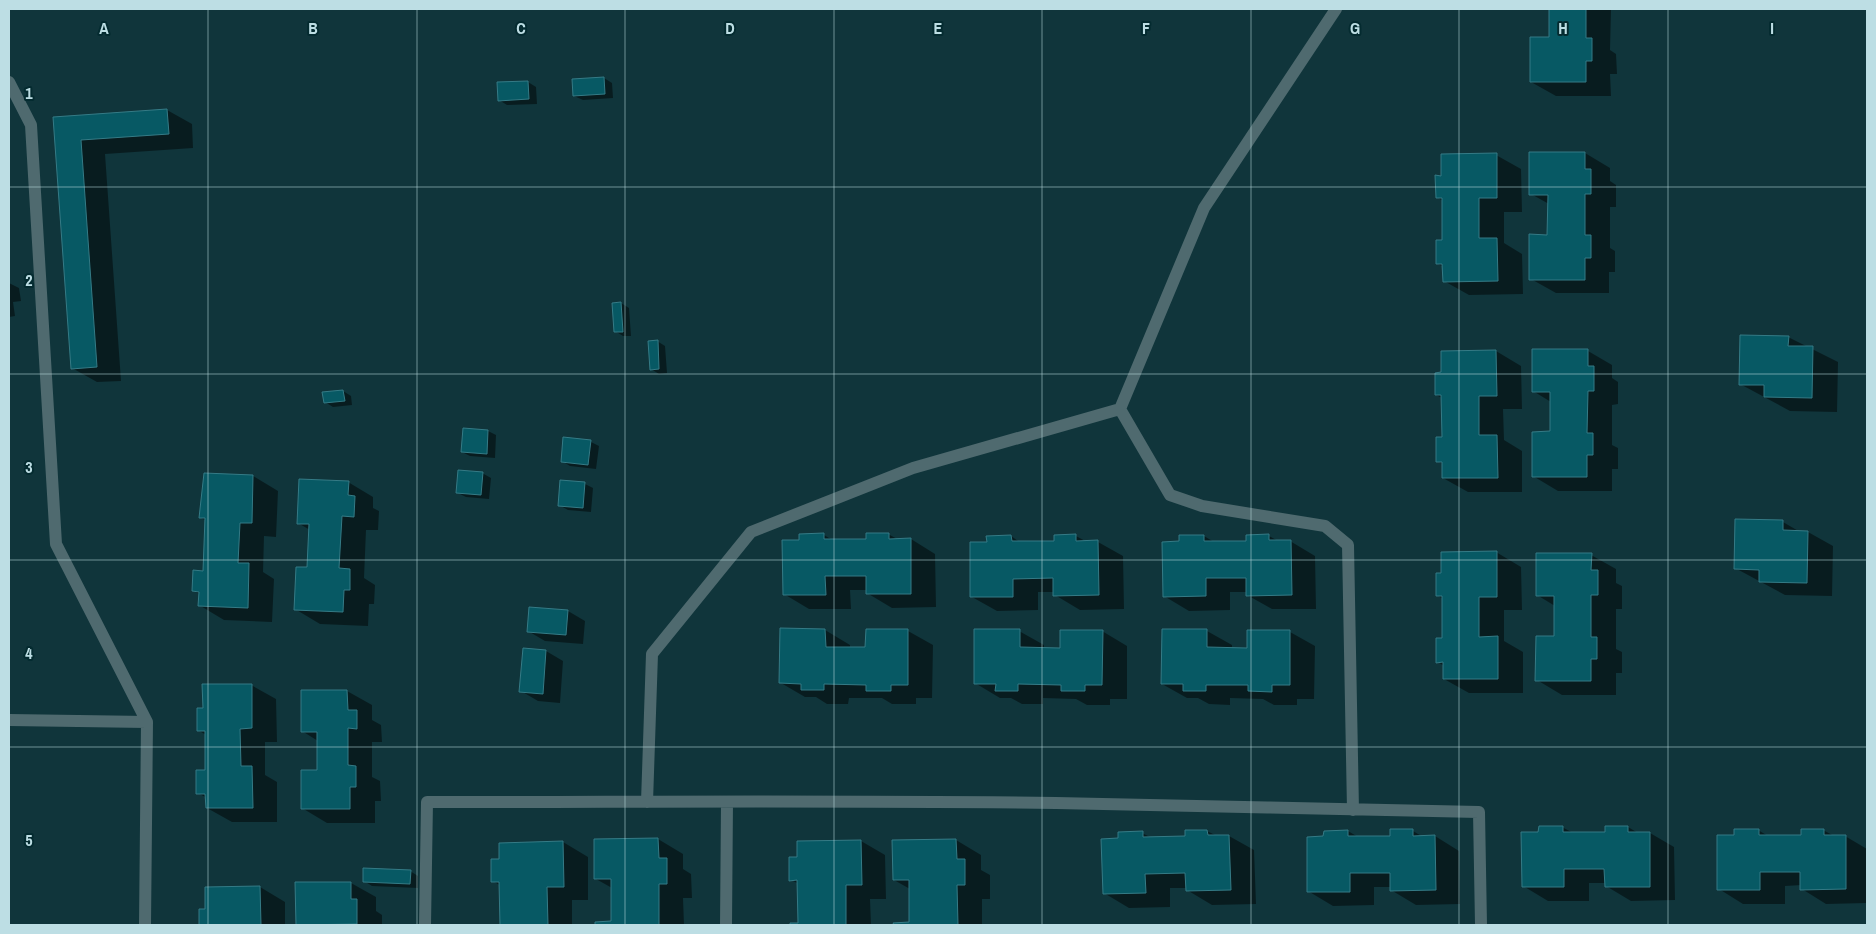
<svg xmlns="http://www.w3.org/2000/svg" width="1876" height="934" viewBox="0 0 1876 934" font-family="'Archivo Narrow',sans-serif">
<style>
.shadow{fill:#0007}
.building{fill:#075964;stroke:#357b86}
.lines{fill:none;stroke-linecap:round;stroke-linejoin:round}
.minor{stroke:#4f6a6f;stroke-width:12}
.grid{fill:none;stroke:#bddee4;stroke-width:1;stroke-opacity:0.55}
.grid-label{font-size:16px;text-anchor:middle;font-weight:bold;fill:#bddee4;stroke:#042b30;stroke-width:4;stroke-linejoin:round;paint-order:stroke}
</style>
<rect width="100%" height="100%" fill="#10353b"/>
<!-- shadow -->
<path class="shadow" d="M1550,9h67h-6l-1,41 6,4 1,20h-7l1,22h-55l-25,-14 19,-44z
M604,78l8,5 1,15 -30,2 -9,-4z
M528,82l8,5 1,17 -30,1 -8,-5z
M167,110l25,14 1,24 -88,6 16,227 -24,1 -25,-14 -18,-250z
M1585,153l25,15v13l6,4v22h-6v41l5,3v21h-6v21h-53l-25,-14 18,-43v-32l-18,-10z
M1496,155l25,14 1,43h-18v31l18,11 1,40 -54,1 -25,-14v-14l-6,-3 5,-23v-40l-6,-4 5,-20z
M9,283l10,5 2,13 -8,1 2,14 -6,1z
M621,303l8,5 2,28h-8l-8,-5z
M1788,337l50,25 -1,50 -47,-1 -50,-27z
M657,341l8,5 2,27 -8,1 -8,-5z
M1496,351l25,15 1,43h-19l1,31 18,11v41h-54l-25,-14v-14l-6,-3 6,-23 -1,-40 -6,-3 6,-21v-22z
M1588,351l24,14v13l6,4v22l-6,1v40l6,3v21h-6v22h-54l-25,-15 18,-43v-31l-18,-11z
M343,391l8,5 1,9 -19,2 -8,-5z
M488,431l8,4 -1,23 -25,-2 -8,-4z
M591,442l8,4 -3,23 -26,-3 -8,-5z
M482,473l9,5 -2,21 -23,-2 -8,-4z
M253,476l25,15 -2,46 -12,-1 -1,36 11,7 -2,43 -48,-2 -25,-15 1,-11 -7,-3 11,-19 3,-51 -6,-3z
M348,482l25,15v11l6,3 -1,19h-12l-2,48 11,7 -1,19h-5l-1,22 -48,-2 -25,-15 13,-40 2,-39 -12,-7z
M585,484l8,4 -2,24 -23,-2 -9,-5z
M1783,522l17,10h8l25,14 -1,50 -47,-1 -50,-27z
M888,534l11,6 12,-1 24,15 1,53 -44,1 -25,-15v-3h-17l1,19h-42l-25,-15 16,-53 24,-6 10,6 33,-1z
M1011,536l10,7 34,-1v-6h21l11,6h11l25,14 1,53 -44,1 -25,-15v-3h-17v18l-41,1 -25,-14 16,-54z
M1204,536l10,6h33l22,-6 9,5h12l25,15 1,53h-44l-25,-14v-3h-17v18l-41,1 -25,-15 17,-53z
M1496,552l25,15 1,43h-18v31l19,11v41h-54l-25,-14v-13l-6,-4 5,-23v-40l-6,-4z
M1591,555l25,14v14l6,3v23h-6v40l6,3v21h-6v22h-54l-25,-15 18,-43v-31l-18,-11z
M530,608l38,3 17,10 -2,23 -38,-3 -17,-10z
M825,630l25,15v3h16l1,-18 41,1 25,14 -1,53h-16v6h-24l-10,-6h-33l-1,6h-21l-11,-7h-11l-24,-14z
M1019,631l25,14v4h17l41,-18 25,15v53h-17v6h-23l-11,-6 -33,-1v6h-21l-11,-6h-11l-25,-15z
M1207,631l25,14v4h16l42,-17 25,14 -1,53h-17v6h-23l-11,-6 -33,-1v7l-21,-1 -11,-6h-11l-25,-14z
M546,651l17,10 -3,42 -22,-2 -17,-10z
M251,685l25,14 1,43h-12v33l12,7v40h-45l-25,-14v-10l-9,-5 9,-22 -1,-36 -8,-5 6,-20z
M302,691h45l25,14v15l9,5 1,17h-10v35l8,4 1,20h-6v22h-48l-25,-15 16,-37v-30l-16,-10z
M1562,827l11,6h33l22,-6 10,6h12l24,14 1,53 -44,1 -25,-15v-3h-17v18h-41l-25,-15 17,-53z
M1758,830l10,6h34l21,-6 11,6h11l22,13v54l-41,1 -24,-15v-4l-17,1v18h-42l-24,-15 16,-53z
M1207,831l10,5h12l25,14 2,54 -44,1 -25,-15v-2h-17v19l-41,1 -25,-15 15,-53 23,-7 10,5h34z
M1348,831l10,6h33l22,-6 10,6 12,-1 24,15 1,53 -44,1 -25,-15v-3h-17v18l-41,1 -25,-15 17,-53z
M658,839l25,15v15l8,5 1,24h-9l1,27h-88v-2h17l-1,-35 -16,-9z
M956,840l25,15v15l9,5v24h-8v26h-87l16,-1 -1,-35 -16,-9 -1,-39z
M861,841l24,14 1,44h-16l1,26h-80l9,-1 -1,-40 -8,-4 7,-22z
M563,842l25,15v43h-16v25h-70l-1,-39 -8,-5 7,-21z
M410,871l8,5v12l-46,-2 -8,-5z
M351,883l25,14v14l6,4v10h-85z
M260,887l25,15v23h-84l-1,-15h6z"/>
<!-- building -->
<path class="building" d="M1549,9h37v29h6v23h-6v21h-56v-45h19z
M604,77l1,17 -32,2 -1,-17z
M528,81l1,18 -31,2 -1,-19z
M167,109l2,25 -88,6 16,227 -26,2 -18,-252z
M1529,152h56v17h6v25h-6v41h6v23h-6v22h-56v-46l18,1 1,-40h-19z
M1497,153v45h-18v40h18l1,43 -55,1 -1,-18h-6v-24h6v-42h-6l-1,-23 6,1v-22z
M621,302l2,30h-9l-2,-29z
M1740,335l49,1 -1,10h25l-1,52 -48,-1v-12h-25z
M658,340l1,29 -9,1 -2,-29z
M1532,349h56v17h6v25h-6l-1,42h6v22h-6v22h-55v-45l18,-1v-39h-18z
M1496,350l1,46h-18v39h18l1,43h-56v-16h-6v-25h6l-1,-42h-6v-22l6,-1v-21z
M343,390l2,11 -21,2 -2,-11z
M463,428l25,2 -1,24 -26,-2z
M563,437l28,3 -3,25 -27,-3z
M458,470l25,2 -2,23 -25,-2z
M204,473l49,2 -1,48h-12l-2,40h11l-1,45 -50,-2 1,-14 -7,-1 1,-21 10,1 2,-53h-6z
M299,479l50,2 -1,14 7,1 -1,21 -12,-1 -3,52 11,1v21h-6l-1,22 -49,-2 2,-43h11l2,-43h-12z
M560,480l25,2 -2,26 -25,-2z
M1735,519l48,1v10l25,1 -1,52 -48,-1v-12l-25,-1z
M824,533v6h42v-6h23v6l22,-1v56h-45v-18h-41l1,19h-43l-1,-55h17v-6z
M1076,534v7l22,-1 1,55 -46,1v-18l-40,1v18h-43v-55h17l-1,-6 25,-1 1,6h42v-6z
M1269,534v6h22l1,55 -46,1v-18h-40v18l-43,1 -1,-55 17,-1v-6h25v6h42v-6z
M1497,551v46h-18v40l19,-1v43h-55v-17l-7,1v-25h6v-42h-6v-23h5v-21z
M1536,553h56l-1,17h7v25h-7v42h6v22h-6v22h-56l1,-45h18v-40h-18z
M529,607l39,3 -2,25 -39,-3z
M780,628l45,1 1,18h39l1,-18h42v56h-17v6h-25v-6l-42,-1v6h-23v-6l-22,-1z
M974,629h46v18l40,1v-18h43l-1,55h-17v6h-24v-6l-43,-1v7h-23l1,-7h-22z
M1162,629h45v18l40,1v-18h43v55h-18v7l-24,-1v-6h-42v6h-23v-7h-22z
M523,648l23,2 -3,44 -24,-2z
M202,684h50v44l-12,1 1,37h11l1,42h-47l-1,-14h-9v-24h9v-39h-8v-23h6z
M301,690h46l1,20h9v19l-9,-1v37l8,1v21h-6v22h-49v-39h16v-38h-16z
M1539,826h24v6h42v-6h23v6h22v55h-45l-1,-18h-40v18h-42l-1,-55h17z
M1390,829h23v7l22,-1 1,55 -46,1v-18h-40v19h-43v-55l16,-1 1,-5 24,-1v6h42z
M1734,829h25v6h42v-6h23v6h22v54l-46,1v-18h-40v18h-43v-55h17z
M1185,830h22l1,5h21l2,55 -45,1 -1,-18 -40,1 1,19 -43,1 -2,-55 17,-1v-6l25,-1v6l42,-1z
M658,838l1,20h8v26h-8v41h-64v-3l16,-1v-42h-17v-40z
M956,839l1,20h8v26h-8l1,40h-64l-1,-2 16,-1v-42h-16l-1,-40z
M861,840l1,45h-16v40h-56v-2h8l-1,-43 -8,1v-24h8v-16z
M563,841l1,46h-17l1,38h-56h8l-1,-43h-8v-23h8v-16z
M363,868l48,2 -1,14 -47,-2z
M295,882h56v17h6v25l-61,1z
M260,886l1,39h-62v-16h6v-22z"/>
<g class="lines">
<!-- minor -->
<path class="minor" d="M1336,9l-132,199 -84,201 50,86 32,11 123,20 23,19 5,265
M9,82l22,43 25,419 91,178 -2,203
M9,720l138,2
M647,802l5,-148 99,-122 162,-64 207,-59
M425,925l2,-123c209,0 419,-2 629,1 141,2 282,7 423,9l2,113
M726,925l1,-123"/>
</g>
<!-- grid -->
<path class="grid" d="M208,9v916M417,9v916M625,9v916M834,9v916M1042,9v916M1251,9v916M1459,9v916M1668,9v916M9,187h1858M9,374h1858M9,560h1858M9,747h1858"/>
<g class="grid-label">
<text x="104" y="34">A</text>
<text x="313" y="34">B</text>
<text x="521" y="34">C</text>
<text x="730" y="34">D</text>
<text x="938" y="34">E</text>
<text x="1146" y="34">F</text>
<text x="1355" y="34">G</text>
<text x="1563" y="34">H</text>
<text x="1772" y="34">I</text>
<text x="29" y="99">1</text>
<text x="29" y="286">2</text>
<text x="29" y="473">3</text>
<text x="29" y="659">4</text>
<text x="29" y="846">5</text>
</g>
<!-- border -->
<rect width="1876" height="934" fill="none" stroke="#bddee4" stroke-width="20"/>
</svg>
